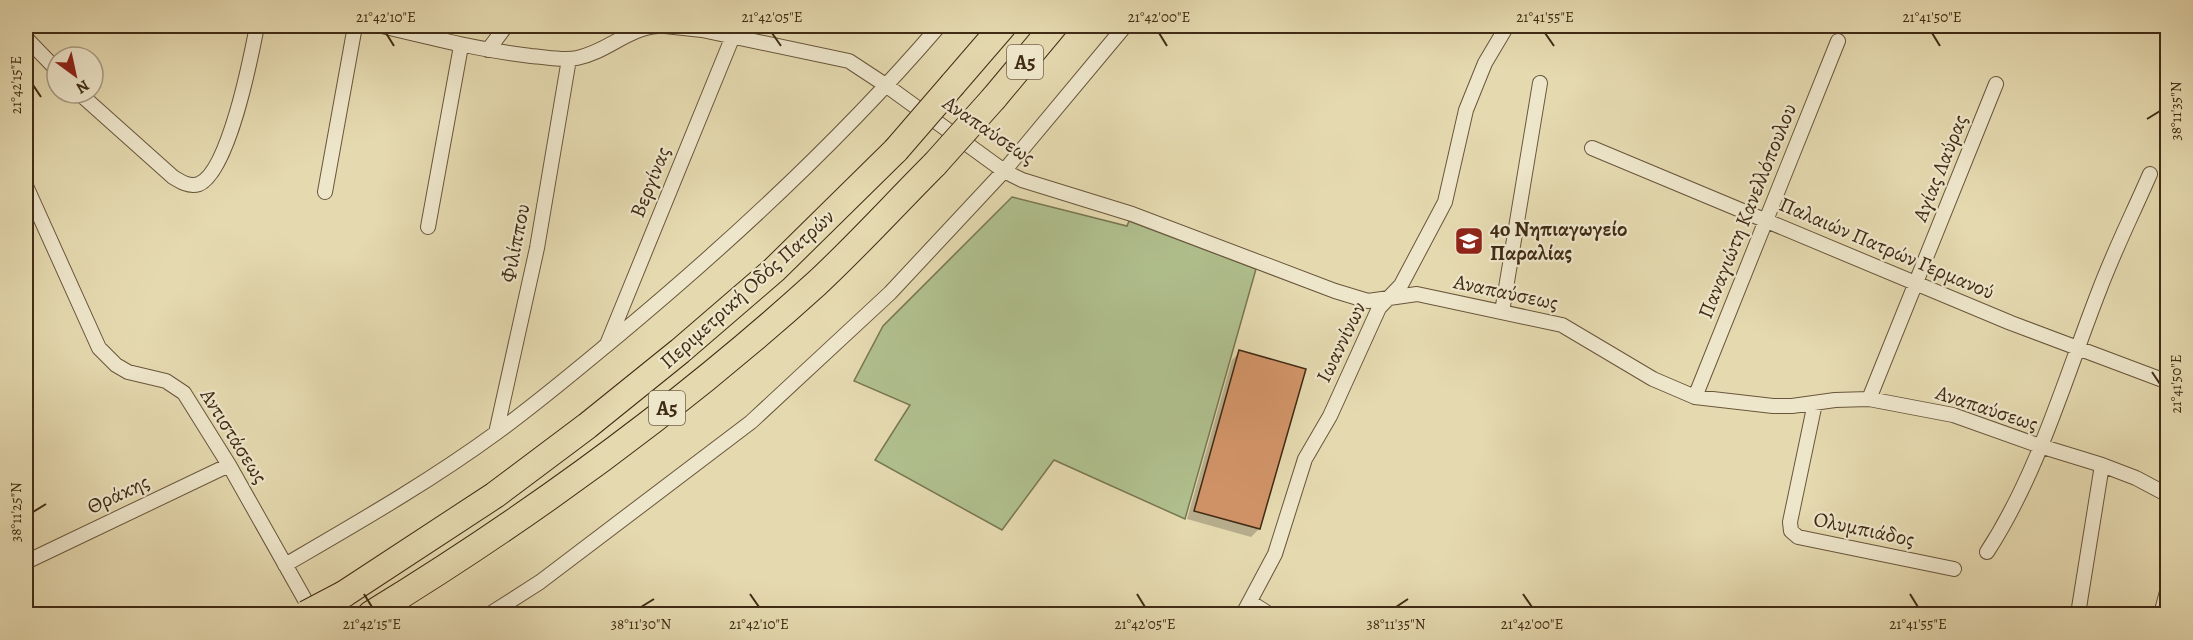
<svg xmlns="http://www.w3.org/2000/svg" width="2193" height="640" viewBox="0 0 2193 640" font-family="Alegreya,serif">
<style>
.green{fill:#b0c08e;stroke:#787651;stroke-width:1.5}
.shadow{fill:#0003}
.building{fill:#d09367;stroke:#402b14;stroke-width:1.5}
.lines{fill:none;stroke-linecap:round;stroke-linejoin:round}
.minor-casing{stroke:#69563b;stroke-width:16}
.motorway-casing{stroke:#402b14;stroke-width:28}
.minor{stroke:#eee6cb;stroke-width:14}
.motorway{stroke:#e5d9af;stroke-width:26}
.motorway-bridge-casing{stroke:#402b14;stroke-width:28;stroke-linecap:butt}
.motorway-bridge{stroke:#e5d9af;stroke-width:26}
.ticks{fill:none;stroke:#402b14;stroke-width:2}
.labels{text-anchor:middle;stroke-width:4.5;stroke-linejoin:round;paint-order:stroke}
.shield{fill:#eee6cb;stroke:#74634b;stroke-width:1.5}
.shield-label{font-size:20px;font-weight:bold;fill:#402b14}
.street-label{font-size:21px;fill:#402b14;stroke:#eee6cb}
.poi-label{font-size:21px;font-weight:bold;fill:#402b14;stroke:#eee6cb;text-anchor:start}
.neatline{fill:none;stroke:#402b14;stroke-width:2}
.ticks-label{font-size:15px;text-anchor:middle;fill:#402b14}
</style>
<rect width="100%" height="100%" fill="#e5d9af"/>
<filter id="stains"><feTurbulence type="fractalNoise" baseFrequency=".00333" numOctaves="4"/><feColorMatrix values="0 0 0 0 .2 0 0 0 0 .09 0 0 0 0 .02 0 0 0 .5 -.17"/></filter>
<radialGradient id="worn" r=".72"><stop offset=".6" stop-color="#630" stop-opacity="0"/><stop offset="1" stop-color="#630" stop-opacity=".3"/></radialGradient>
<!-- green -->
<path class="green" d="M1012,197l115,29 2,-5 127,48 -71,250 -131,-59 -52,70 -127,-70 35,-55 -56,-24 29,-55z"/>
<!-- shadow -->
<path class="shadow" d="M1240,352l19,177 -8,8 -64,-18 45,-159z"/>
<!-- building -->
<path class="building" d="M1239,350l67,19 -46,160 -66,-18z"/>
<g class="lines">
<!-- minor casing -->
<g class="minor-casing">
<path id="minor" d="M382,26c50,12 98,24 149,30 15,1 32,5 46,2 30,-6 51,-30 81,-32
M665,26l37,4 147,31 38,25 117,85 18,9 110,34 203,77 33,10 49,-7 145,31 91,54 42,18 78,9h19l43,-6 34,-1 84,16 87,31 62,19 34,13 32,17
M26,38l31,32
M488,50l18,-24
M79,93l94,84c8,5 16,10 26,7 30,-13 52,-127 58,-158
M1592,148l419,175 157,59
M26,186l73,162 17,17 12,7 38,9 18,12 45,72 84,149
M325,192l30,-166
M428,227l33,-181
M1502,312l38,-229
M608,342l125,-306
M1695,397l143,-356
M1869,399l127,-315
M1815,403l-25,119 1,9 7,6 156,32
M496,433l41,-185 32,-189
M1987,552c51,-78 78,-174 112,-261 15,-40 34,-78 51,-117
M26,562l203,-97
M285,565c72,-42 144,-83 211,-132 43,-31 84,-66 124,-99 114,-95 223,-196 319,-308
M1250,602l19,12
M490,614l50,-32 211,-160 139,-129 114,-122 121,-145
M1243,614l32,-60 30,-95 25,-43 49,-108 22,-23 44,-83 21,-92 19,-47 22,-37
M2078,614l24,-149
M2161,614l7,-26"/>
</g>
<!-- motorway casing -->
<g class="motorway-casing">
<path id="motorway" d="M953,84l50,-58
M994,98l60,-72
M344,594l151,-99 92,-69 93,-75 94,-81 122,-120
M371,614c157,-96 308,-206 445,-330 41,-38 79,-80 119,-120"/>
</g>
<!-- minor -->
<use href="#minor" class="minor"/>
<!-- motorway -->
<use href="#motorway" class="motorway"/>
<!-- motorway-bridge casing -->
<g class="motorway-bridge-casing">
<path id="motorway-bridge" d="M896,150l57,-66
M935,164l59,-66
M306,614l38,-20"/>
</g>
<!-- motorway-bridge -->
<use href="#motorway-bridge" class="motorway-bridge"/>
</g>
<!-- ticks -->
<path class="ticks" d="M386,33l8,13M772,33l9,13M1159,33l8,13M1545,33l9,13M1932,33l8,13M33,85l8,12M2147,119l13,-8M2152,372l8,12M33,512l13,-8M364,594l8,13M750,594l9,13M1137,594l8,13M1523,594l9,13M1910,594l8,13M641,607l13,-8M1396,607l12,-8"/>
<!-- icons -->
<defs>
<g id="school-square" transform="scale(1.5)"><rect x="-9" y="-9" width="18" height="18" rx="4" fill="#8f2418" stroke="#eee6cb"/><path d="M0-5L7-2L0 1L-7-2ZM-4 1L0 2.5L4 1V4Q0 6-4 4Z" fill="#fff"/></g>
</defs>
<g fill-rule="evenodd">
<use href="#school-square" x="1469" y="241"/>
</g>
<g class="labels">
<!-- shield labels -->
<g class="shield">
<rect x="1007" y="45" width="36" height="34" rx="4.5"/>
<rect x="649" y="391" width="36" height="34" rx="4.5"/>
</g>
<g class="shield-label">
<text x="1025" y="69">Α5</text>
<text x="667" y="415">Α5</text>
</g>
<!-- street labels -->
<g class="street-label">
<text transform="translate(989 130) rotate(34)" y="7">Αναπαύσεως</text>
<text transform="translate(1940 168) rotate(-68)" y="7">Αγίας Λαύρας</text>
<text transform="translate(650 182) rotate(-68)" y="7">Βεργίνας</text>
<text transform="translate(1747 211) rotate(-68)" y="7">Παναγιώτη Κανελλόπουλου</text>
<text transform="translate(515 243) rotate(-79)" y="7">Φιλίππου</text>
<text transform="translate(1887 248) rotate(23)" y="7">Παλαιών Πατρών Γερμανού</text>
<text transform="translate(747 289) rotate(-42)" y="7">Περιμετρική Οδός Πατρών</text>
<text transform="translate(1506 292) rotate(12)" y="7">Αναπαύσεως</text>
<text transform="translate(1341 342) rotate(-64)" y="7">Ιωαννίνων</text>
<text transform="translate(1987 408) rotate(18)" y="7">Αναπαύσεως</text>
<text transform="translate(234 436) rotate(58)" y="7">Αντιστάσεως</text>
<text transform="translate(118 494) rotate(-25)" y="7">Θράκης</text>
<text transform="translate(1864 529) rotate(12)" y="7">Ολυμπιάδος</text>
</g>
<!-- poi labels -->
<g class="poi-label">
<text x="1490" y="236">4o Νηπιαγωγείο<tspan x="1490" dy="24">Παραλίας</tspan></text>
</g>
</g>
<!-- margin -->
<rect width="2193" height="640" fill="none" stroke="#e5d9af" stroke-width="66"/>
<!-- north arrow -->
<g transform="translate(75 75) rotate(147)"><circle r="28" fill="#eee6cb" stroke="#a89b82" stroke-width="1.5"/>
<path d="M0-4.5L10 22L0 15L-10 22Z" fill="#8f2418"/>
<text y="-9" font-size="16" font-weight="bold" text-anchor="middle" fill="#402b14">N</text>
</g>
<rect x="33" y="33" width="2127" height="574" class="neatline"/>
<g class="ticks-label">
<text x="386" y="22">21°42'10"E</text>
<text x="772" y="22">21°42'05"E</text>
<text x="1159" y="22">21°42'00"E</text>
<text x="1545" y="22">21°41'55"E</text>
<text x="1932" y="22">21°41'50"E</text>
<text transform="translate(16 85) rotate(-90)" y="5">21°42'15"E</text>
<text transform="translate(2176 111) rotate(-90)" y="5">38°11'35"N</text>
<text transform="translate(2176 384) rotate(-90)" y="5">21°41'50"E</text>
<text transform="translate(16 512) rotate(-90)" y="5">38°11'25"N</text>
<text x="372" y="629">21°42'15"E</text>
<text x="641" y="629">38°11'30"N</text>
<text x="759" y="629">21°42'10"E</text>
<text x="1145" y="629">21°42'05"E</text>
<text x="1396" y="629">38°11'35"N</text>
<text x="1532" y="629">21°42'00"E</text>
<text x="1918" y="629">21°41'55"E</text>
</g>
<rect width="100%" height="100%" filter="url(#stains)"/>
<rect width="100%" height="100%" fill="url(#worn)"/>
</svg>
